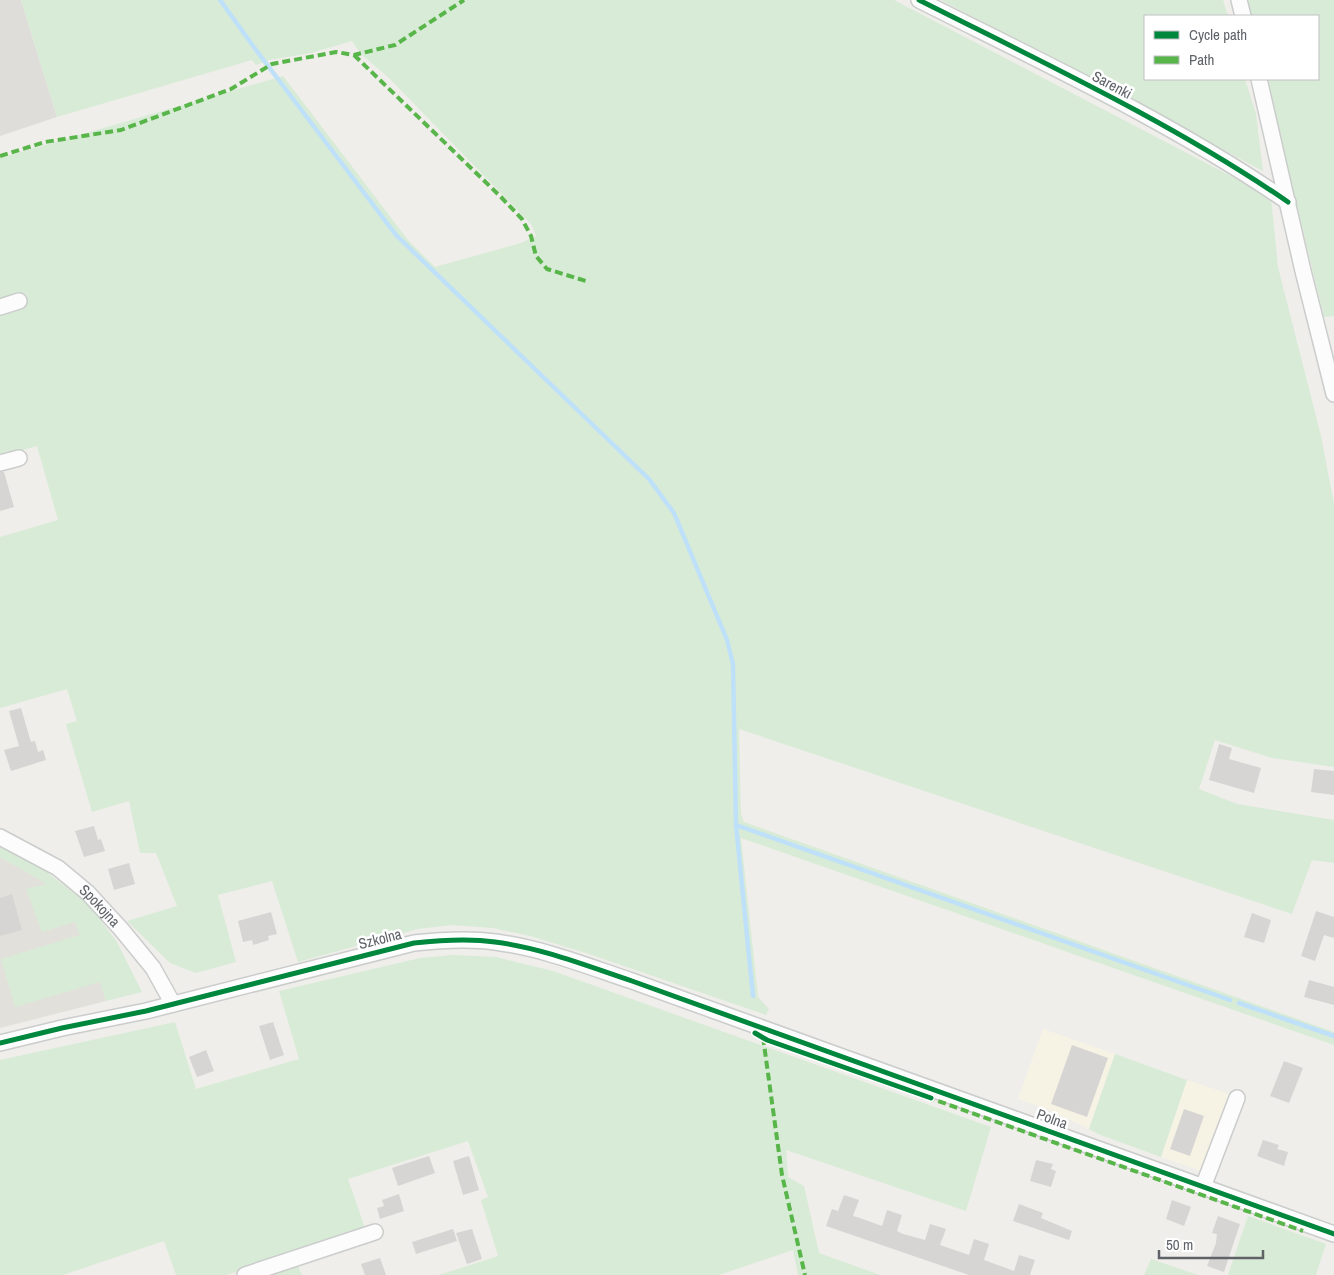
<svg xmlns="http://www.w3.org/2000/svg" width="1334" height="1275" viewBox="0 0 1334 1275" font-family="'Archivo Narrow',sans-serif">
<style>
.commercial{fill:#f7f3e4}
.industrial{fill:#dfddda}
.education{fill:#e2e0da}
.green{fill:#d8ebd6}
.lines{fill:none;stroke-linecap:round;stroke-linejoin:round}
.stream{stroke:#bfe0f9;stroke-width:4.5}
.building{fill:#d6d5d3}
.minor-casing{stroke:#cbcccc;stroke-width:18}
.minor{stroke:#fdfcfc;stroke-width:15}
.quiet{stroke:#58b549;stroke-width:4;stroke-dasharray:8 4;stroke-linecap:butt}
.cycleway-casing{stroke:#fff;stroke-width:8}
.cycleway{stroke:#00873e;stroke-width:5}
.labels{text-anchor:middle;stroke-width:5;stroke-linejoin:round;paint-order:stroke}
.street-label{font-size:15px;fill:#5f6368;stroke:#fff}
</style>
<rect width="100%" height="100%" fill="#efeeea"/>
<!-- commercial -->
<path class="commercial" d="M1043,1029l72,25 -26,75 -44,-21 -27,-9z
M1187,1080l45,15 -27,77 -44,-15z"/>
<!-- industrial -->
<path class="industrial" d="M0,0h21l36,117 -57,19z"/>
<!-- education -->
<path class="education" d="M0,857l48,27 38,50 20,67 -106,27z"/>
<!-- green -->
<path class="green" d="M21,0h873l377,197 7,70 43,169 13,68v263l-62,-9 -57,-18 -16,49 38,15 97,16v43l-22,-3 -20,54 -553,-185 2,85 3,8 590,210v13l-593,-207 17,159 11,12 -3,6 -180,-62 -56,-17 -37,-8 -41,-3 -34,4 -120,33 -26,-81 -54,14 18,67 -40,11 -26,-10 -43,-42 50,-15 -21,-53h-16l-11,-52 -37,11 -26,-88 11,-3 -10,-32 -67,19v-171l58,-17 -21,-74 -37,11v-299l283,-82 125,164 27,27 86,-24 15,-7 -5,-12 -142,-146 -28,-24 -9,-13 -41,12 -42,7 -13,5 -4,-5 -195,57z
M941,0h282l5,16h-83v63h100l11,35 7,57z
M1244,0h90v316l-10,1 -58,-238h52v-63h-69z
M0,845l44,25 45,35 28,37 25,50 -36,9 -6,-19 -85,25 -14,-48 79,-24 -5,-13 -33,10 -16,-43 21,-5 -47,-27z
M453,955l43,2 57,14 438,156 -25,84 -180,-61 2,27 16,9 15,67 61,22h-82l-5,-25 -74,25h-280l59,-19 -17,-56 7,-3 -20,-56 -120,38 17,49 -138,47h-51l-12,-34 -101,34h-63v-215l175,-38 21,67 103,-30 -20,-68 141,-33z
M1115,1054l72,26 -26,77 -63,-23 -9,-5z
M1248,1216l78,28 -10,31h-88z
M1151,1259l47,16h-54z
M298,1266l4,9h-31z"/>
<g class="lines">
<!-- stream -->
<path class="stream" d="M220,0l36,50 140,185 253,244 25,34 53,127 6,24 3,161 17,171
M736,825l494,175
M1239,1003l95,33"/>
</g>
<!-- building -->
<path class="building" d="M0,472h4l10,35 -14,4z
M21,708l10,34 4,-1 3,11 5,-2 3,10 -35,11 -7,-21 15,-4 -10,-35z
M1219,744l13,4 -3,11 32,9 -7,25 -45,-13z
M1314,769l20,2v24l-23,-3z
M94,826l4,14 3,-1 4,12 -21,6 -9,-26z
M129,863l6,21 -21,6 -6,-21z
M12,894l10,36 -22,6v-38z
M1316,911l18,6v21l-10,-3 -9,26 -14,-5z
M271,912l6,22 -9,2 1,4 -16,5 -1,-5 -9,2 -5,-21z
M1252,913l19,7 -7,23 -20,-6z
M1309,980l25,7v18l-30,-8z
M273,1022l11,33 -14,5 -11,-34z
M1072,1045l36,13 -21,59 -36,-13z
M206,1050l8,21 -17,6 -8,-20z
M1284,1061l19,7 -14,35 -19,-7z
M1184,1109l20,7 -14,40 -20,-7z
M1263,1140l16,5 -2,4 11,3 -4,14 -27,-10z
M429,1156l6,17 -37,13 -6,-18z
M469,1156l10,34 -16,5 -10,-34z
M1036,1160l17,4 -2,5 5,2 -5,16 -21,-6z
M399,1194l5,17 -24,8 -3,-11 7,-2 -2,-6z
M844,1195l15,5 -6,16 7,2 22,8 5,-16 15,5 -5,16 6,3 22,6 5,-16 16,5 -6,16 29,10 5,-16 15,5 -5,16 30,11 5,-16 16,5 -5,15h-61l-143,-49 6,-17 6,2z
M1172,1200l19,7 -7,19 -18,-7z
M1019,1204l24,9 -2,5 31,13 -3,9 -56,-19z
M1218,1216l22,8 -16,48 -17,-6 9,-23 1,-9 -5,-1z
M453,1229l4,12 -41,13 -4,-12z
M472,1229l10,30 -15,5 -11,-31z
M380,1258l6,17h-21l-4,-11z"/>
<g class="lines">
<!-- minor casing -->
<g class="minor-casing">
<g id="minor">
<path d="M919,0c125,63 254,123 369,202"/>
<path d="M1239,0l4,16"/>
<path d="M1259,79l44,192 31,123"/>
<path d="M0,307l19,-6"/>
<path d="M0,463l19,-5"/>
<path id="s1" d="M0,837l58,31 30,25 33,36 32,39 20,36"/>
<path d="M0,1043l62,-15 84,-17 268,-68c27,-3 54,-5 81,-1 47,6 92,24 137,39l702,253"/>
<path d="M1203,1187l34,-89"/>
<path d="M245,1275l130,-43"/>
</g>
</g>
<!-- minor -->
<use href="#minor" class="minor"/>
<!-- quiet -->
<path class="quiet" d="M354,55l147,142 21,22 9,17 5,20 11,13 39,12
M0,156l45,-14 76,-12 110,-41 41,-25 64,-12 18,3 41,-10 69,-45
M763,1037l19,138 23,100
M927,1097l376,134"/>
<!-- cycleway casing -->
<g class="cycleway-casing">
<path id="cycleway" d="M919,0c125,63 254,123 369,202
M755,1033l12,7 164,58
M0,1043l62,-15 84,-17 268,-68c27,-3 54,-5 81,-1 47,6 92,24 137,39l702,253"/>
</g>
<!-- cycleway -->
<use href="#cycleway" class="cycleway"/>
</g>
<g class="labels">
<!-- street labels -->
<g class="street-label">
<text transform="translate(1112 85) rotate(28)" y="5">Sarenki</text>
<text dy="5" stroke="none"><textPath href="#s1" startOffset="122">Spokojna</textPath></text>
<text transform="translate(380 939) rotate(-14)" y="5">Szkolna</text>
<text transform="translate(1052 1119) rotate(20)" y="5">Polna</text>
</g>
</g>
<!-- legend -->
<rect x="1144" y="15" width="175" height="65" fill="#ffffff" stroke="#bfc1c3"/>
<rect x="1154" y="31" width="25" height="8" fill="#00873e" stroke="#bfc1c3"/>
<text x="1189" y="40" font-size="15" fill="#5f6368">Cycle path</text>
<rect x="1154" y="56" width="25" height="8" fill="#58b549" stroke="#bfc1c3"/>
<text x="1189" y="65" font-size="15" fill="#5f6368">Path</text>
<!-- scale -->
<path d="M1159 1250v8h104v-8" fill="none" stroke="#5f6368" stroke-width="2.5"/>
<text x="1166" y="1250" font-size="15" fill="#5f6368" stroke="#ffffff" stroke-width="4" paint-order="stroke">50 m</text>
</svg>
